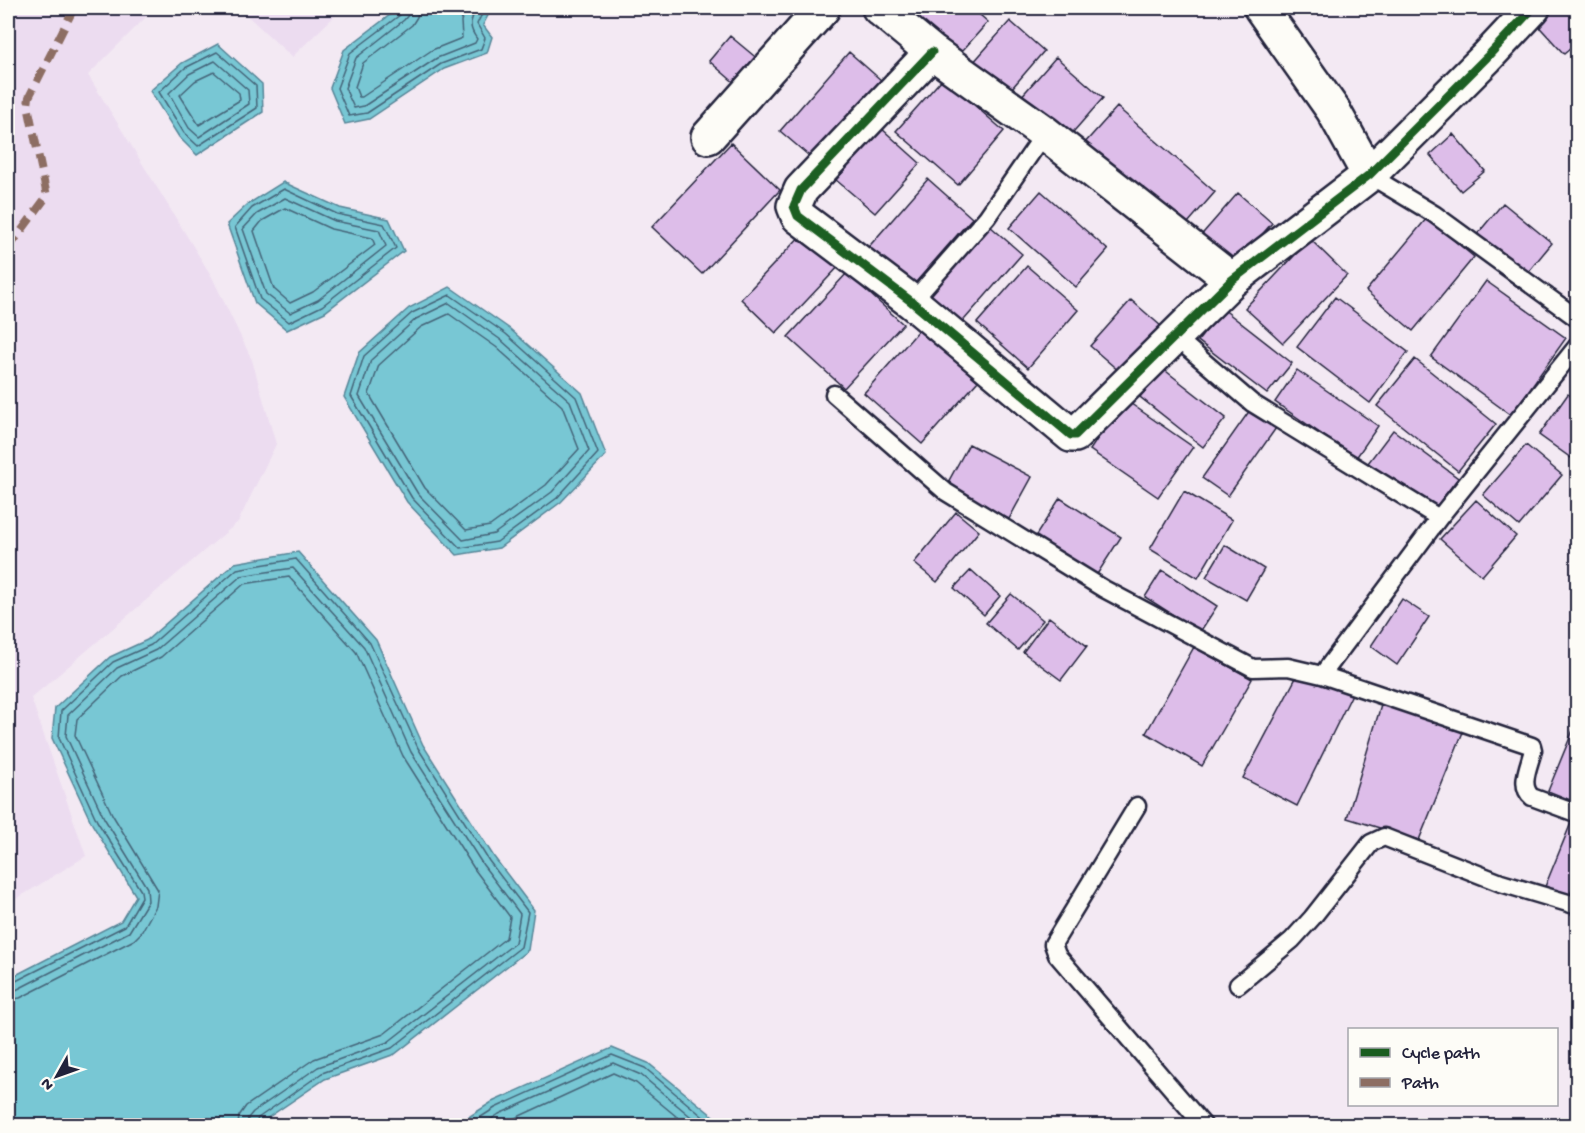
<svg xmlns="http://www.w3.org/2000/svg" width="1585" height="1133" viewBox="0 0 1585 1133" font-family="'Gochi Hand',sans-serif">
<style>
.built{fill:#ecdcf0}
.water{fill:#78c7d4;stroke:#568597;stroke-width:1.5}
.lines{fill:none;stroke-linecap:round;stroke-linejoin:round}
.shore{stroke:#446478;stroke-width:1.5}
.building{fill:#ddbde9;stroke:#22223b;stroke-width:1.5}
.lane-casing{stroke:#22223b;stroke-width:21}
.street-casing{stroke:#22223b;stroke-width:38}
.lane{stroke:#fdfcf7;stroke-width:16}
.street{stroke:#fdfcf7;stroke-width:33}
.quiet{stroke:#8d6e63;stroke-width:8;stroke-dasharray:15 8;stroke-linecap:butt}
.cycleway-casing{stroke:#fdfcf7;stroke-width:13}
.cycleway{stroke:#1b5e20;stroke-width:9}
</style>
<rect width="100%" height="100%" fill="#f3e9f3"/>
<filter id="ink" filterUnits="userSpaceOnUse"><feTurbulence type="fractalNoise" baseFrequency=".0167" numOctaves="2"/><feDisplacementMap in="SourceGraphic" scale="12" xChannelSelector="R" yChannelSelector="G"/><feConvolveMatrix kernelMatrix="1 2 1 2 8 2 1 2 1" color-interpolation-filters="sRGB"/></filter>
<g filter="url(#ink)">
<!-- built -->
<path class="built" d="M8,8h147l-67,67 124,202 40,83 24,84 -38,78 -207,176 55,158 -78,48z
M239,8h104l-51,49z"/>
<!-- water -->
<path class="water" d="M399,8h93l-9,17 9,12 -5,16 -43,16 -75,50 -24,5 -15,-36 14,-38z
M218,44l44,40 1,28 -66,43 -18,-18 -29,-46 32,-28z
M283,182l57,26 49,11 15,32 -79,61 -38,18 -32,-27 -28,-79 21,-20z
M450,287l60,42 72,64 24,62 -45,47 -62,46 -42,7 -50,-53 -63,-105 15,-44 50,-45z
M298,552l78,88 47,105 71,112 40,53 -6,40 -133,104 -70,25 -68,46h-249v-146l113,-58 15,-25 -44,-72 -40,-86 3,-30 55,-51 37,-17 88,-77z
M612,1048l36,15 76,62h-268l36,-23z"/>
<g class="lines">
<!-- shore -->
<path class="shore" d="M402,8l-2,7 -50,38 -13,35 12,28 18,-3 74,-49 40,-15 4,-11 -8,-14 8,-16
M409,8v6l-5,6 -48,38 -11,30 9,20 10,-2 73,-48 38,-15 2,-4c-9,-12 -7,-19 0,-31
M419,8l-2,9 -5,8 -49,38 -8,24 4,10h3l70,-47 30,-12 -1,-17 6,-13
M217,52l39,34 1,22 -59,38 -14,-13 -25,-41 26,-24z
M215,61l33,29 1,14 -50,33 -10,-9 -20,-35 20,-19z
M214,72l25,21 1,7 -41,25 -19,-30 15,-14z
M284,189l53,25 47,10 12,24 -74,58 -33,16 -29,-23 -25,-72 17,-19z
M285,198l50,23 44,9 7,16 -68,54 -28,13 -24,-19 -23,-65 14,-15z
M285,208l46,21 41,9 3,7 -62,47 -23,11 -16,-14 -20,-58 8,-10z
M450,295l56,39 70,63 22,56 -41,45 -60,44 -37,6 -48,-50 -61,-102 13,-40 48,-43z
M449,303l52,37 69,61 19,50 -37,41 -58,42 -31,6 -45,-46 -59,-98 12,-36 45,-41z
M449,314l47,33 66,59 17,43 -33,36 -56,41 -24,4 -41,-42 -56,-94 10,-29 42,-38z
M8,984l4,-1 113,-57 17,-29 -1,-6 -44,-70 -38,-83 2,-27 52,-49 38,-17 86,-76 59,-10 74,84 48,105 71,113 39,51 -7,35 -129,101 -70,25 -64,45 -3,8
M8,991l8,-1 113,-58 19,-31 -1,-13 -43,-70 -38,-82 2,-21 49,-47 39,-18 85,-74 52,-8 71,79 47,105 72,113 37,49 -5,29 -127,99 -70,25 -65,45 -5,6 -1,8
M8,1000l12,-2 114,-58 7,-7 15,-27 2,-16 -46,-76 -37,-79 2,-16 45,-43 39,-19 83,-73 45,-7 67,75 47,104 72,114 35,47 -4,21 -122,96 -70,25 -68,47 -7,10 -1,10
M467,1126l28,-18 117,-53 33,13 69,58
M481,1126l18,-12 114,-51 28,12 61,51
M498,1126l115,-53 23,10 52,43"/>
</g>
<!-- building -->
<path class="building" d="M900,8h72l16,14 -34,38z
M1548,8h25l5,4v30l-14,12 -31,-34z
M1010,21l34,30 -38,44 -34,-31z
M730,36l35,29 -21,26 -35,-30z
M849,52l41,36 -68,79 -42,-36z
M1056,57l47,41 -36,41 -47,-41z
M943,78l61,53 -46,54 -62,-54z
M1117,107l98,85 -34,39 -98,-86z
M881,128l39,35 -45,50 -39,-33z
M1453,134l32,37 -24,20 -31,-36z
M731,143l49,47 -78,84 -50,-47z
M928,179l44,39 -63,72 -44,-39z
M1041,191l67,59 -32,37 -67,-59z
M1238,193l34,30 -41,47 -34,-30z
M1503,203l49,40 -28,34 -49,-40z
M1427,218l47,39 -61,74 -47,-40z
M990,226l32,28 -65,74 -32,-28z
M805,231l36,33 -65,69 -35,-34z
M1310,239l37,36 -64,68 -38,-35z
M1027,266l51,44 -50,58 -51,-45z
M847,273l56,51 -59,64 -56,-51z
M1486,281l80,57 -55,77 -80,-58z
M1335,297l73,55 -38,51 -73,-56z
M1131,300l38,33 -41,46 -38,-33z
M1223,309l69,54 -25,31 -69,-53z
M920,329l58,52 -56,63 -58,-51z
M1415,359l81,65 -38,47 -81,-65z
M1162,368l64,50 -23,29 -63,-50z
M1297,370l81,56 -22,32 -81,-56z
M1568,394l10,7v48l-7,9 -32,-23z
M1124,399l69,48 -35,50 -68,-47z
M1250,410l26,18 -48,68 -26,-18z
M1393,430l65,48 -25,33 -65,-48z
M969,444l63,33 -23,42 -63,-33z
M1526,445l36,30 -43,51 -36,-31z
M1184,491l48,29 -34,58 -48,-29z
M1060,498l61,39 -25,39 -61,-39z
M1476,500l40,36 -34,40 -42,-37z
M956,512l23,19 -42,51 -23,-19z
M1225,545l39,24 -18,31 -40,-23z
M971,570l29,26 -16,19 -30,-27z
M1162,570l55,36 -17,26 -55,-35z
M1011,594l32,26 -25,30 -32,-27z
M1402,599l27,18 -32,48 -26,-19z
M1049,617l38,29 -26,34 -38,-28z
M1194,647l58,32 -50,87 -56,-33z
M1298,674l54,20 -55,112 -54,-28z
M1382,702l81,30 -44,108 -72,-22z
M1578,718v85l-30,-12z
M1571,823l7,2v51l-10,23 -24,-10z"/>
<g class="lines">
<!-- lane casing -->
<g class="lane-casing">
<path id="lane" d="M1369,175l65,39 144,105
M912,302l75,-85 58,-84
M1174,336l78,67 187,115
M834,394l112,98 158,97 149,79 35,-1 34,8 210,71 1,4c-3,14 -15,36 -1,47l46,17
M1322,675l117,-157 139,-173
M1137,806l-84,138 4,11 147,171
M1238,985l54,-45 20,-22 59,-75 13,-6 117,46 77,23"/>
</g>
<!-- street casing -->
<g class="street-casing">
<path id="street" d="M879,8l53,44 113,81 187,147
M1261,8l72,102 36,65
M932,52l-131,138 -7,16 4,10 114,86 159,133h4l157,-155 137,-105 118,-118 46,-49
M708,137l115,-129"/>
</g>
<!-- lane -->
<use href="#lane" class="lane"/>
<!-- street -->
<use href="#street" class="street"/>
<!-- quiet -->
<path class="quiet" d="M8,249l39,-53 -19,-90 1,-9 45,-89"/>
<!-- cycleway casing -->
<g class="cycleway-casing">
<path id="cycleway" d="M932,52l-131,138 -7,16 4,10 114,86 159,133h4l157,-155 137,-105 118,-118 46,-49"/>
</g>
<!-- cycleway -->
<use href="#cycleway" class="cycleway"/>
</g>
</g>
<!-- margin -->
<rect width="1585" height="1133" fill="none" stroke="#fdfcf7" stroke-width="30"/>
<rect x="15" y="15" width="1555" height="1103" fill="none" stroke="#22223b" stroke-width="2" filter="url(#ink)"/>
<!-- legend -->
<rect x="1348" y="1028" width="210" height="78" fill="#fdfcf7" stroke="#a5a5ac" stroke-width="1.5"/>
<rect x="1360" y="1048" width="30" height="9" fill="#1b5e20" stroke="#a5a5ac" stroke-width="1.5"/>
<text x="1402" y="1058" font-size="18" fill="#22223b">Cycle path</text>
<rect x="1360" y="1078" width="30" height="9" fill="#8d6e63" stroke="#a5a5ac" stroke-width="1.5"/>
<text x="1402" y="1088" font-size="18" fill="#22223b">Path</text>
<!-- north arrow -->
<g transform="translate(57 1076) rotate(230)" stroke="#fdfcf7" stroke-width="4.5" paint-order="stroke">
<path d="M0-4.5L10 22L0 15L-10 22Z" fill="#22223b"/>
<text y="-9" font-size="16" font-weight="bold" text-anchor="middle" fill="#22223b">N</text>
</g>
</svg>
